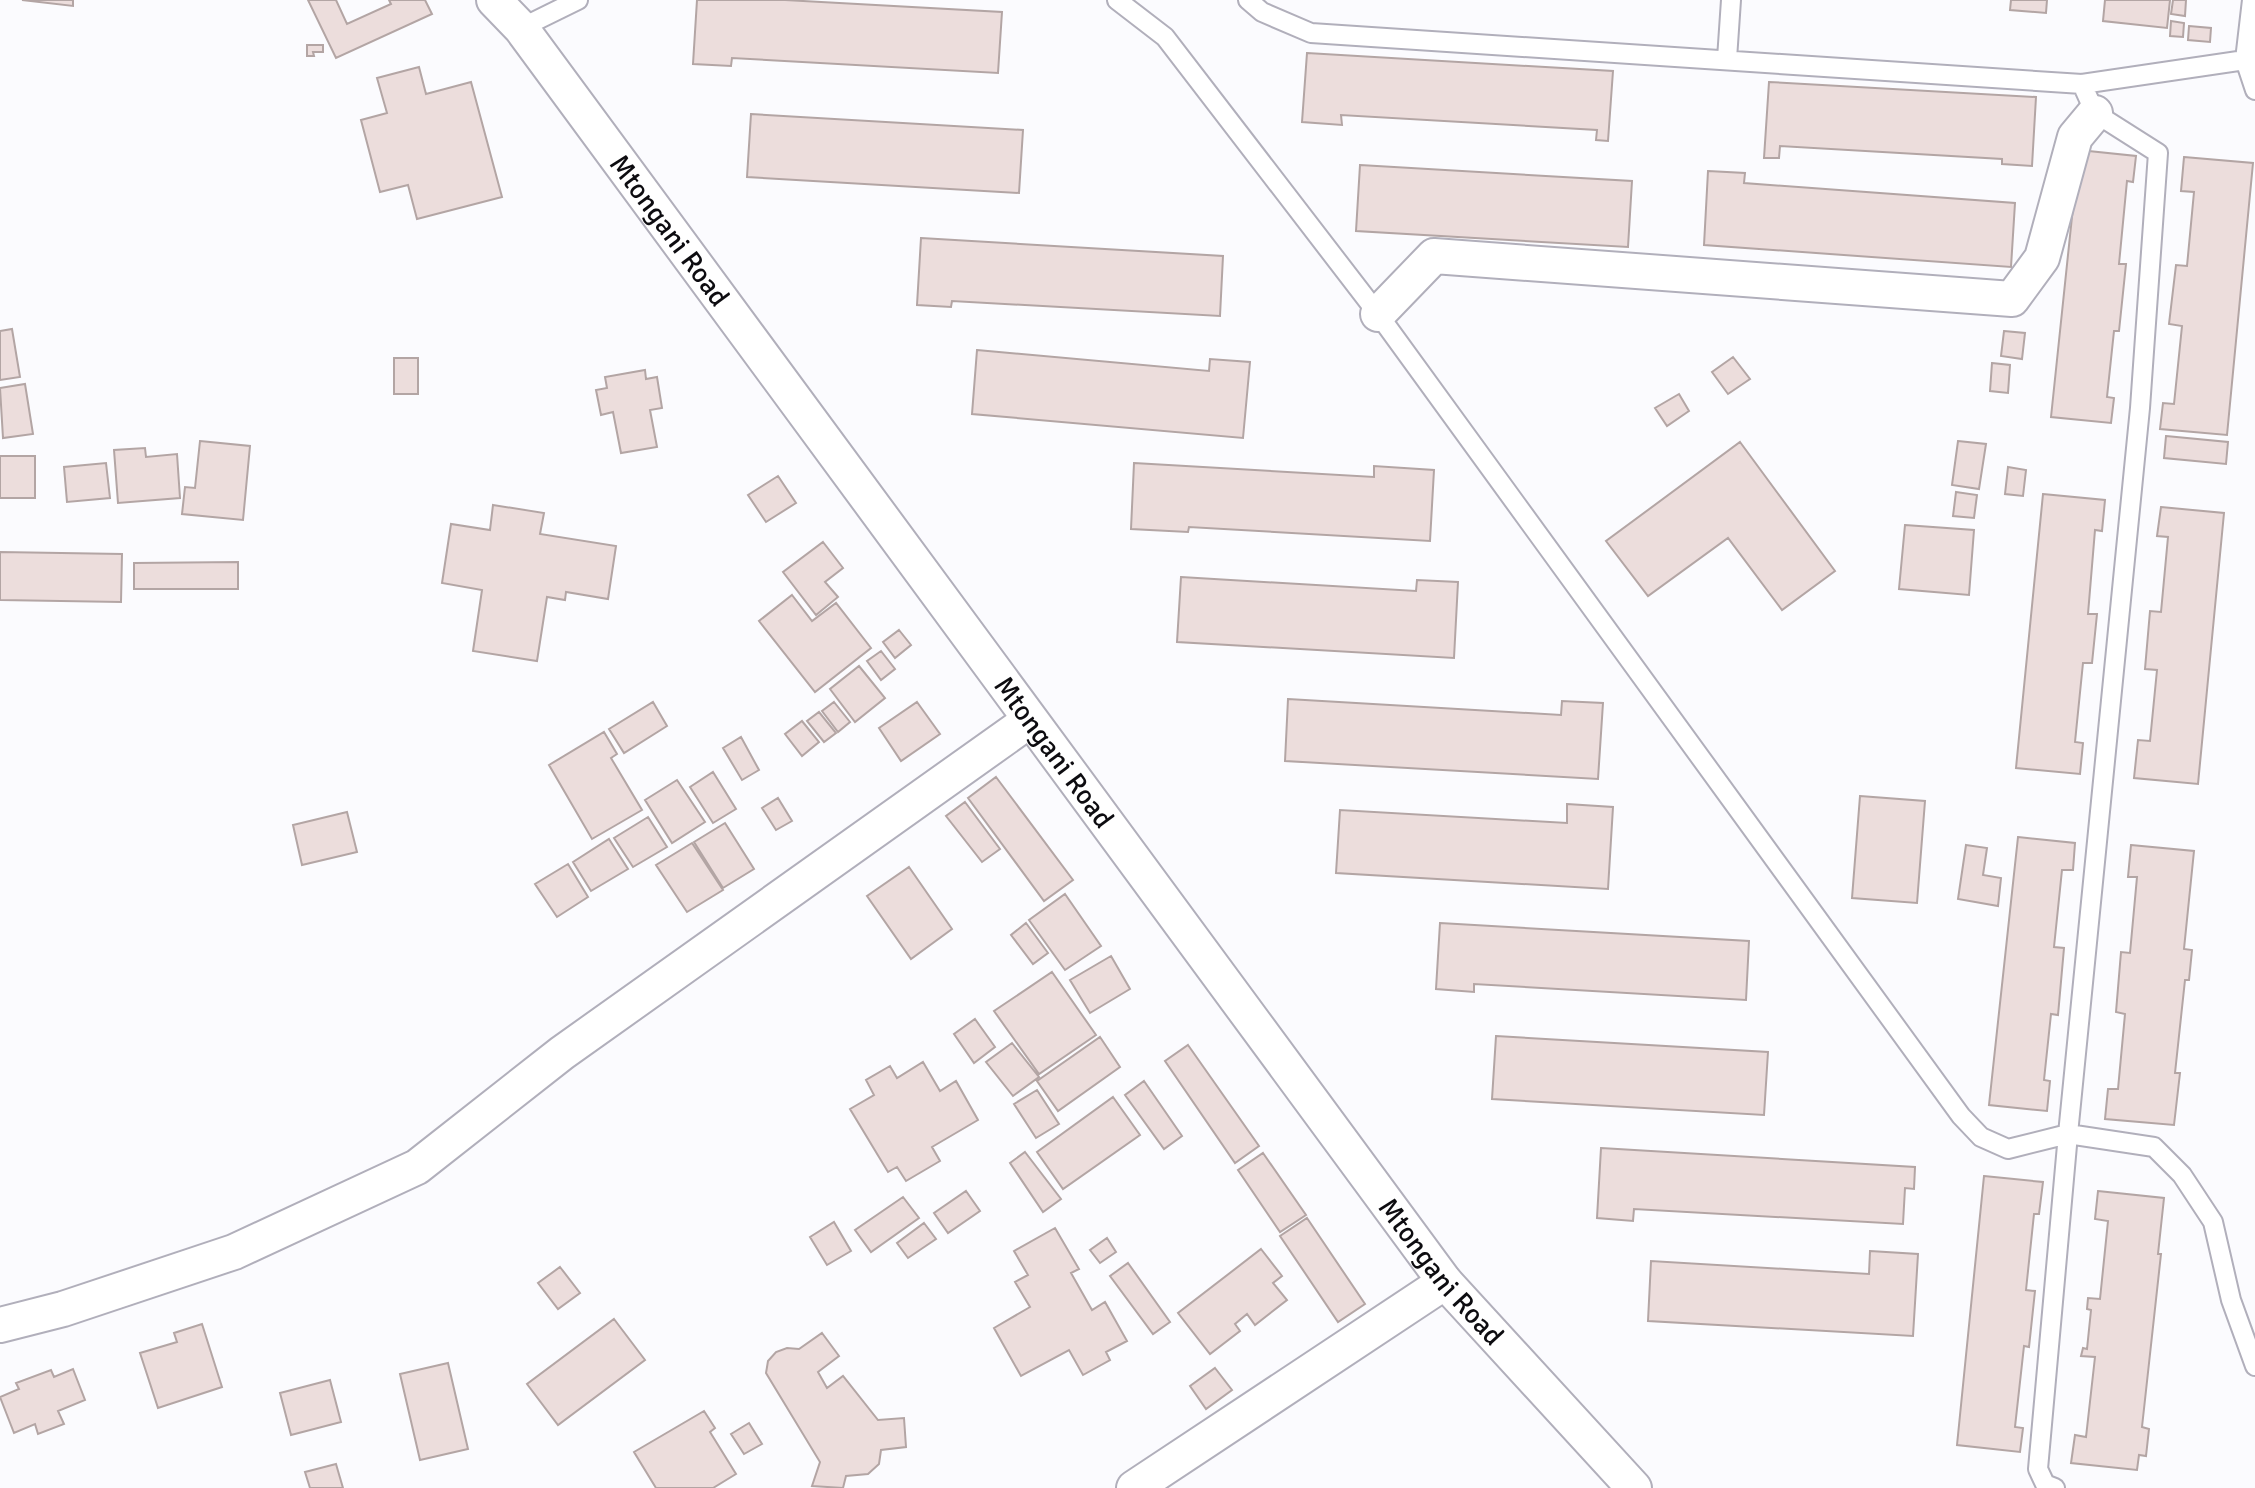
<svg xmlns="http://www.w3.org/2000/svg" width="2255" height="1488" viewBox="0 0 2255 1488" font-family="Signika,sans-serif">
<style>
.building{fill:#ecdddc;stroke:#b3a5a4;stroke-width:2}
.lines{fill:none;stroke-linecap:round;stroke-linejoin:round}
.service-casing{stroke:#b1afbb;stroke-width:22}
.minor-casing{stroke:#b1afbb;stroke-width:38}
.service{stroke:#fff;stroke-width:18}
.minor{stroke:#fff;stroke-width:34}
.labels{text-anchor:middle;stroke-width:8;stroke-linejoin:round;paint-order:stroke}
.street-label{font-size:28px;fill:#0d0c10;stroke:#fff}
</style>
<rect width="100%" height="100%" fill="#fbfbfe"/>
<!-- building -->
<path class="building" d="M22,0h51v6z
M308,0h28l11,24 44,-20 -2,-4h36l7,14 -96,44z
M697,0h88l217,12 -4,61 -266,-15 -1,8 -38,-2z
M2011,0h36l-1,13 -36,-3z
M2105,0h65l-3,28 -64,-7z
M2173,0h13l-1,16 -14,-2z
M2171,21l13,2 -1,14 -13,-1z
M2189,26l22,2 -1,14 -22,-2z
M307,45h16v7h-10l1,4h-7z
M1307,53l306,18 -5,70 -12,-1 1,-10 -256,-15 1,10 -40,-3z
M419,67l7,27 45,-12 31,115 -85,22 -9,-34 -28,7 -19,-72 26,-7 -10,-35z
M1769,82l267,15 -4,69 -30,-2v-5l-222,-13 -1,12h-15z
M751,114l272,16 -4,63 -272,-16z
M2079,150l57,6 -3,26 -6,-1 -8,83h7l-7,67h-5l-7,66 7,1 -3,25 -60,-6z
M2184,157l69,6 -26,272 -67,-6 3,-26 11,1 8,-78 -13,-2 7,-59 11,1 7,-74 -13,-1z
M1360,165l272,16 -4,66 -272,-16z
M1708,171l37,2 -1,10 271,20 -4,64 -307,-22z
M921,238l302,18 -3,60 -268,-15 -1,6 -34,-2z
M12,329l8,48 -20,3v-49z
M2004,331l21,2 -3,26 -21,-3z
M977,350l232,21 1,-12 40,3 -7,76 -271,-24z
M1733,357l17,22 -22,15 -16,-22z
M394,358h24v36h-24z
M1992,363l18,2 -2,28 -18,-2z
M645,370l1,9 11,-2 5,31 -12,2 7,37 -36,6 -8,-41 -12,3 -5,-25 11,-2 -2,-11z
M25,384l8,50 -30,4 -3,-50z
M1679,394l10,17 -22,15 -12,-18z
M2166,436l62,6 -2,22 -62,-6z
M200,441l50,5 -7,74 -61,-6 3,-27 10,1z
M1958,441l28,3 -7,45 -27,-4z
M1740,442l95,129 -53,39 -54,-72 -80,58 -42,-55z
M145,448l1,9 31,-3 3,44 -62,5 -4,-53z
M0,456h35v42h-35z
M106,463l4,35 -43,4 -3,-35z
M1134,463l240,14v-11l60,4 -4,71 -241,-14 -1,5 -57,-3z
M2008,467l18,3 -3,26 -18,-2z
M778,476l18,27 -30,19 -18,-27z
M1956,492l21,3 -3,23 -21,-2z
M2043,494l62,6 -3,31 -7,-1 -7,84h9l-5,49h-9l-8,79 8,1 -3,31 -64,-6z
M493,505l51,8 -4,21 76,12 -8,53 -42,-7 -1,8 -18,-3 -10,64 -64,-10 9,-61 -40,-7 9,-59 39,6z
M2161,507l63,6 -26,271 -64,-6 4,-38 12,1 7,-71 -12,-1 5,-58 11,1 7,-75 -11,-1z
M1905,525l69,5 -5,65 -70,-6z
M823,542l20,26 -18,14 13,15 -22,18 -33,-43z
M0,552l122,2 -1,48 -121,-2z
M238,562v27h-104v-26z
M1181,577l235,14 1,-11 41,2 -4,76 -277,-16z
M792,595l20,26 24,-18 35,45 -56,44 -56,-71z
M899,630l12,15 -16,13 -12,-16z
M881,651l14,18 -14,11 -14,-19z
M859,666l26,32 -30,24 -25,-33z
M1288,699l273,16 1,-14 41,2 -5,76 -313,-18z
M653,702l14,24 -43,27 -15,-24z
M834,702l16,20 -12,10 -16,-21z
M917,702l23,32 -39,27 -22,-33z
M819,712l17,21 -12,9 -17,-21z
M802,721l17,21 -17,14 -17,-22z
M604,732l13,22 -6,4 31,52 -50,29 -43,-74z
M741,737l18,33 -17,10 -19,-32z
M713,772l23,37 -23,14 -23,-36z
M996,777l77,103 -29,21 -76,-103z
M677,780l28,42 -33,21 -27,-43z
M1860,796l65,5 -8,102 -65,-5z
M778,798l14,23 -16,9 -14,-22z
M965,802l35,47 -18,13 -36,-46z
M1567,804l46,3 -5,82 -272,-16 4,-63 227,13z
M347,812l10,40 -55,13 -9,-40z
M648,817l19,30 -34,20 -19,-29z
M725,823l29,46 -31,19 -29,-46z
M2018,837l57,6 -2,27h-11l-8,77 10,1 -6,67 -7,-1 -7,66 6,1 -3,30 -58,-6z
M609,839l19,30 -37,22 -18,-29z
M692,843l31,47 -36,22 -31,-47z
M1966,845l21,3 -4,27 18,3 -3,28 -40,-7z
M2131,845l63,6 -10,98 8,1 -3,30h-4l-10,93h5l-6,52 -69,-6 3,-30h10l7,-75 -9,-2 5,-60 9,1 7,-76h-9z
M568,864l20,33 -31,20 -22,-33z
M909,867l43,62 -41,30 -44,-63z
M1065,894l36,52 -36,24 -36,-50z
M1026,923l22,30 -15,11 -22,-29z
M1440,923l309,18 -3,59 -272,-16v8l-38,-3z
M1111,956l19,33 -40,24 -20,-33z
M1052,972l44,63 -57,39 -45,-63z
M975,1019l20,28 -21,16 -20,-29z
M1496,1036l272,16 -4,63 -272,-16z
M1100,1037l20,30 -62,44 -21,-30z
M1012,1043l27,34 -26,19 -27,-34z
M1188,1045l71,101 -24,17 -70,-102z
M923,1062l17,29 16,-10 22,39 -46,27 8,14 -34,20 -9,-14 -9,5 -38,-63 24,-14 -8,-15 24,-14 7,12z
M1144,1081l38,55 -18,13 -39,-54z
M1037,1090l22,34 -23,14 -22,-34z
M1113,1097l27,38 -77,54 -26,-37z
M1601,1148l314,19 -1,22 -9,-1 -2,36 -269,-15 -1,12 -36,-3z
M1025,1152l36,47 -18,13 -33,-49z
M1263,1153l43,62 -26,17 -42,-62z
M1984,1176l59,6 -4,32h-5l-8,76 9,1 -6,56 -5,-1 -9,81 8,1 -3,24 -63,-7z
M966,1191l14,20 -32,22 -14,-20z
M2098,1191l66,7 -6,56h3l-19,173 7,2 -3,27 -7,-1 -2,15 -66,-7 4,-28 11,2 9,-80 -14,-1 2,-8 4,1 4,-39 -4,-1 1,-11 12,1 8,-78 -13,-2z
M903,1197l16,21 -48,34 -16,-22z
M1307,1218l58,86 -27,18 -58,-86z
M834,1222l17,29 -24,14 -17,-28z
M924,1223l12,16 -28,19 -11,-15z
M1055,1228l24,41 -8,4 21,37 13,-8 22,39 -21,11 4,8 -27,15 -14,-25 -48,26 -27,-48 36,-21 -15,-25 13,-7 -14,-24z
M1107,1238l9,14 -16,11 -10,-13z
M1261,1249l21,27 -9,7 14,17 -32,25 -8,-11 -12,10 5,7 -30,23 -32,-41z
M1870,1251l48,3 -5,82 -265,-15 3,-60 218,13z
M1128,1263l42,59 -17,12 -43,-58z
M560,1267l20,26 -22,16 -20,-26z
M614,1319l31,41 -87,65 -31,-41z
M202,1324l20,63 -64,21 -18,-55 37,-11 -3,-9z
M822,1333l17,23 -21,16 9,16 16,-12 35,44 26,-2 2,29 -25,3 -2,14 -11,10 -22,2 -3,12 -31,-2 8,-24 -54,-89 2,-12 8,-9 11,-4 12,1z
M448,1363l20,86 -48,11 -20,-86z
M1215,1368l17,22 -26,19 -16,-23z
M73,1369l12,31 -27,11 6,13 -26,10 -3,-10 -21,9 -14,-36 19,-8 -3,-6 35,-13 3,7z
M330,1380l11,42 -50,13 -11,-42z
M704,1411l11,17 -5,4 26,42 -23,14h-57l-22,-36z
M749,1423l13,21 -18,10 -13,-20z
M336,1464l7,24h-33l-5,-16z"/>
<g class="lines">
<!-- service casing -->
<g class="service-casing">
<path id="service" d="M1117,0l48,37 213,277 583,802 20,21 27,12 60,-15 86,13 28,28 31,47 18,78 24,66
M1248,0l14,12 49,21 771,51 163,-24 10,1
M2252,0l-7,60 10,30
M521,28l57,-28
M1727,59l4,-59
M2055,1488l-10,-4 -7,-15 30,-335 72,-726 18,-255 -63,-40 -13,-29"/>
</g>
<!-- minor casing -->
<g class="minor-casing">
<g id="minor">
<path id="s1" d="M494,0l27,28 924,1254 189,206"/>
<path d="M1378,314l56,-58 578,43 30,-41 33,-121 20,-24"/>
<path d="M0,1325l63,-16 171,-57 183,-85 145,-114 468,-333"/>
<path d="M1134,1488l311,-206"/>
</g>
</g>
<!-- service -->
<use href="#service" class="service"/>
<!-- minor -->
<use href="#minor" class="minor"/>
</g>
<g class="labels">
<!-- street labels -->
<g class="street-label">
<text dy="10" stroke="none"><textPath href="#s1" startOffset="290">Mtongani Road</textPath></text>
<text dy="10" stroke="none"><textPath href="#s1" startOffset="938">Mtongani Road</textPath></text>
<text dy="10" stroke="none"><textPath href="#s1" startOffset="1586">Mtongani Road</textPath></text>
</g>
</g>
</svg>
